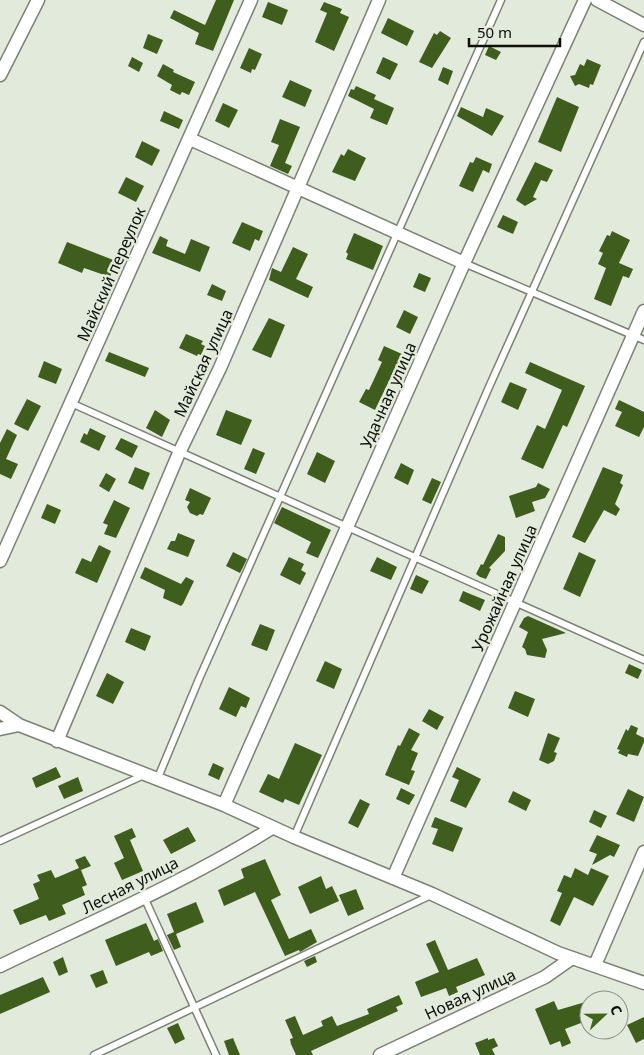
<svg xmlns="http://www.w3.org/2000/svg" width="644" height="1055" viewBox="0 0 644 1055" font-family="'Noto Sans',sans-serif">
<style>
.building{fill:#3f5e1e}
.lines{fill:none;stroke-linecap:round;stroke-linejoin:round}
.lane-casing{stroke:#7b8275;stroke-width:9}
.street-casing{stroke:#7b8275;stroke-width:15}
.lane{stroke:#fff;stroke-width:6}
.street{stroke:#fff;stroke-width:12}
.labels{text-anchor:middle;stroke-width:5;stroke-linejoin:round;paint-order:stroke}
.street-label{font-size:16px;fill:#0c0f0a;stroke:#e2eadc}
</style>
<rect width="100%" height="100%" fill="#e2eadc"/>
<!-- building -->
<path class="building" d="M216,0h18l-21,51 -18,-7 4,-11 -29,-15 4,-8 31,15z
M268,2l20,8 -6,15 -20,-8z
M324,2l18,7 -2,4 9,4 -15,34 -19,-9 12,-29 -7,-3z
M388,18l26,13 -7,15 -26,-13z
M440,31l11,7 -19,30 -13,-6 15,-29 3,2z
M148,34l15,6 -6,14 -14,-6z
M489,46l12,6 -5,8 -11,-5z
M249,48l13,6 -7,16 -3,-1 -1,4 -11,-5z
M132,57l11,6 -4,9 -11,-6z
M383,57l15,7 -8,16 -14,-7z
M587,59l14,6 -8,20 -3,-1 -1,4 -10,-4 -4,2 -5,-10 5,-1 5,-11 4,2z
M163,64l11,6 -1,2 22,10 -6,13 -7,-3 -2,3 -10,-5 2,-5 -15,-9z
M443,67l10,4 -5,14 -10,-5z
M290,80l22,10 -7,17 -23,-10z
M356,86l20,9 -2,4 20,9 -7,17 -17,-7 4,-9 -26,-13 3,-7 3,1z
M557,97l22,10 -18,45 -23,-10z
M223,103l15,7 -9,18 -14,-7z
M461,107l22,10 3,-9 18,8 -12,20 -35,-20z
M164,111l19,9 -4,9 -19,-8z
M280,119l20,8 -15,36 7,3 -4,8 -18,-8 9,-21 -8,-3z
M142,141l18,9 -8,16 -17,-9z
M348,149l18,9 -11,23 -23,-9 9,-18 3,2z
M476,157l16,7 -3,9 -6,-3 -10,22 -14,-6 11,-24 3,1z
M535,162l18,8 -6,12 -6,-2 -8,17 4,2 -12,7 -9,-6z
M126,177l18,9 -8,16 -18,-9z
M503,215l15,7 -5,12 -16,-7z
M242,222l21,9 -4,10 -4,-2 -5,12 -18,-8z
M612,231l18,9 -11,23 14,6 -4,9 -6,-2 -12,30 -17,-7 12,-31 -8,-4 5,-11 -4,-2 8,-16 3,1z
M354,233l29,13 -10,24 -27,-11 2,-5 -2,-2z
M160,236l8,4 -2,6 19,8 6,-15 19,8 -10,25 -48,-19z
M67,242l49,19 -6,16 -26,-9 -2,5 -24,-10z
M293,247l15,7 -12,25 17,8 -5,11 -39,-18 3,-12 9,4z
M419,273l12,5 -6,14 -12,-5z
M212,284l14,7 -4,10 -15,-6z
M404,310l14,7 -8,17 -14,-7z
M269,318l16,7 -14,33 -19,-8z
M186,334l17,7 -2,3 4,2 -4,9 -3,-1 -1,2 -18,-8z
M384,346l18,8 -27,56 -16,-8 7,-13 3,1 13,-28 -4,-2z
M109,352l40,16 -4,9 -40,-16z
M44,361l18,8 -6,15 -18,-7z
M530,362l55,24 -18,41 -4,-2 -20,44 -22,-10 16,-34 8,4 17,-39 -37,-17z
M510,382l17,7 -9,21 -17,-8z
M27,399l14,7 -13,25 -14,-7z
M619,400l25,12v15l-5,10 -24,-11 7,-14 -7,-3z
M155,410l15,10 -8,17 -16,-9z
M226,410l26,10 -11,25 -25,-10z
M90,428l16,8 -7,15 -19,-9 4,-9 3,2z
M7,429l10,6 -11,24 12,5 -7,15 -11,-5v-31z
M121,438l17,8 -6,12 -17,-9z
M253,448l12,5 -9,21 -12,-5z
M317,452l18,9 -10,22 -18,-9z
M401,463l13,7 -6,15 -14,-7z
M135,467l15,6 -7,17 -15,-7z
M603,467l20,8 -3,8 3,2 -8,19 5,5 -4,7 -12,-6 -19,33 -13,-6z
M106,473l10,6 -7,13 -10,-6z
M432,478l9,4 -10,22 -9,-4z
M538,483l12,6 -5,9 -13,4 3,9 -19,7 -7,-22 27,-9z
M190,488l21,10 -8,17 -3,-1 -3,2 -7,-3 -3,-6 3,-5 -5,-2z
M114,500l16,8 -14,30 -12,-4 4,-9 -5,-2z
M47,504l14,6 -6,14 -14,-6z
M282,507l49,23 -13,28 -12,-5 5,-11 -37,-19z
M178,533l17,7 -7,17 -21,-8 4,-8h4z
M498,534l7,3v14l-16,17 2,1 -5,10 -6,-2 -4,-3 5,-10 2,1z
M99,545l12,6 -14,32 -22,-10 7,-15 9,4z
M233,552l14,7 -7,14 -14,-7z
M579,552l17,8 -16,37 -17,-8z
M289,557l15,7 -3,6 5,3 -6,12 -20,-10z
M377,557l20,10 -6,13 -21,-9z
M145,567l36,17 5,-7 8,4 -11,23 -2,2 -18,-8 2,-8 -25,-12z
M416,575l13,6 -7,13 -12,-5z
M463,591l22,9 -5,11 -21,-10z
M528,616l38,17 -24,6 5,11 -2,8 -18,-3 -2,-6 -3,-2 6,-15 -9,-5 5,-9z
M260,624l15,6 -8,21 -16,-6z
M131,628l20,8 -6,15 -20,-9z
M325,661l17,8 -8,20 -18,-8z
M629,664l13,6 -4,9 -13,-6z
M107,673l17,9 -11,22 -17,-8z
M229,687l21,11 -4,10 -5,-2 -5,11 -17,-8z
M515,691l20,8 -7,18 -20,-9z
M429,709l15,8 -7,13 -15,-9z
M631,725l7,3 -2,6 8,4v4l-6,14 -10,-2 -1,3 -9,-4 2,-3 -3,-1 9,-20 2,2z
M409,728l11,6 -9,16 7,3 -7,17 4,1 -6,14 -24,-10 13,-30 2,1z
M548,733l12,5 -6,14 3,1 -3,8 -6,3 -9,-4z
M295,743l27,12 -23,50 -14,-6 -2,4 -24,-11 9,-18 11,5z
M213,763l11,5 -5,12 -11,-5z
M56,767l5,10 -25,11 -4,-10z
M457,767l24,12 -15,29 -16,-7 9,-21 -7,-3z
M78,777l5,14 -19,8 -6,-13z
M401,788l14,7 -6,10 -13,-6z
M628,789l16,8 -10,25 -18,-8z
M513,791l18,9 -5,11 -18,-9z
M360,799l10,5 -12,24 -10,-5z
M594,810l13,6 -6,12 -12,-6z
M435,817l28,11 -10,24 -21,-8 6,-15 -7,-2z
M188,827l8,14 -25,13 -8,-14z
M132,828l4,9 -6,3 13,31 -21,9 -8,-17 10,-5 -10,-22z
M597,835l23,10 -6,12 -4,-2 -18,10 5,-11 -8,-3z
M85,856l6,10 -10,4 6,15 -5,2 3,8 -23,10 4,9 -17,7 -3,-6 -26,10 -7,-15 26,-11 -6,-15 7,-3 -3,-6 14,-5 4,8 3,-1 21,-9 -4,-8z
M265,859l16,36 -10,5 18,39 22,-10 6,13 -17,10 -1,-2 -14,6 -30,-64 -31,14 -6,-16 26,-12 -3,-9z
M575,868l13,7 3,-7 18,8 -16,30 -19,-9 -14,29 -10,-5 12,-28 -5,-2 7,-16 7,3z
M321,876l5,13 6,-3 7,15 -29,13 -12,-27z
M356,889l8,20 -16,7 -9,-21z
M196,902l8,20 -28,12 5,13 -7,3 -7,-15 7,-3 -7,-18z
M146,923l8,18 4,-2 5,12 -12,5 -2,-4 -33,14 -11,-26z
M435,940l13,30 29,-12 8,17 -29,12 2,5 -9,4 -3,-8 -25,9 -6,-15 24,-10 -13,-28z
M315,956l2,6 -10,5 -3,-6z
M63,957l5,15 -9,4 -6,-14z
M103,970l5,13 -12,5 -6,-13z
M43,977l7,15 -50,22v-19z
M399,995l4,9 -7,3 2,4 -87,40 2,4h-17l-5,-11 -1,-5 3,-1 -8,-18 10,-4 8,19 20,-9 -2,-5 11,-5 5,10 32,-12 -2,-5z
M554,1001l4,9 31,-9v19l-24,9 6,14 -9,4 -2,-6 -10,4 -15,-36z
M644,1017v22l-8,4 -9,-18z
M178,1023l7,16 -10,5 -8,-16z
M233,1038l7,17h-11l-5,-14z
M488,1038v2l6,-2 4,8 -6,3 3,6h-15l-5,-12z"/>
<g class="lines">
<!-- lane casing -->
<g class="lane-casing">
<path id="lane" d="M464,263l180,77
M71,403l573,257
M157,780l42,-101 302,-679
M294,837l195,-450 155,-345
M0,841l144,-66
M144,897l72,158
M94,1055l337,-160"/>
</g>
<!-- street casing -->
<g class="street-casing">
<path id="street" d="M597,0l47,25
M0,75l38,-75
M190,139l274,124
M0,561l251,-561
M0,712l19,13
M0,729l19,-4 205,80 70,32 138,57 126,59 86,30
M57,741l122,-288 41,-85 159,-368
M224,805l240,-542 121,-263
M393,878l251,-567
M595,965l49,-113
M0,966c91,-44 186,-84 272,-138
M380,1055l165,-78 27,-19"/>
</g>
<!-- lane -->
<use href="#lane" class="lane"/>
<!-- street -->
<use href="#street" class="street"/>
</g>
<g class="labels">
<!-- street labels -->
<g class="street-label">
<text transform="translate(111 274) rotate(-66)" y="6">Майский переулок</text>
<text transform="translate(203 363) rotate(-65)" y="6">Майская улица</text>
<text transform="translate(388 395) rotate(-66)" y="6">Удачная улица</text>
<text transform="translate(504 588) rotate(-66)" y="6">Урожайная улица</text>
<text transform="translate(130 885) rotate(-27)" y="6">Лесная улица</text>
<text transform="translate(470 994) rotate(-25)" y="6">Новая улица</text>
</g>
</g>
<!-- north arrow -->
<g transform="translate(604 1015) rotate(68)"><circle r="24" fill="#e2eadc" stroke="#8c9288"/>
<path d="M0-4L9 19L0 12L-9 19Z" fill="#42651c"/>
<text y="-8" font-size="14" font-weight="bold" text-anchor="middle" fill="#0c0f0a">С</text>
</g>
<!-- scale -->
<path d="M469 38v8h91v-8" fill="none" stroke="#0c0f0a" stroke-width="2.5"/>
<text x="477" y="38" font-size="15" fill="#0c0f0a" stroke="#e2eadc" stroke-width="4" paint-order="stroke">50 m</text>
</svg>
